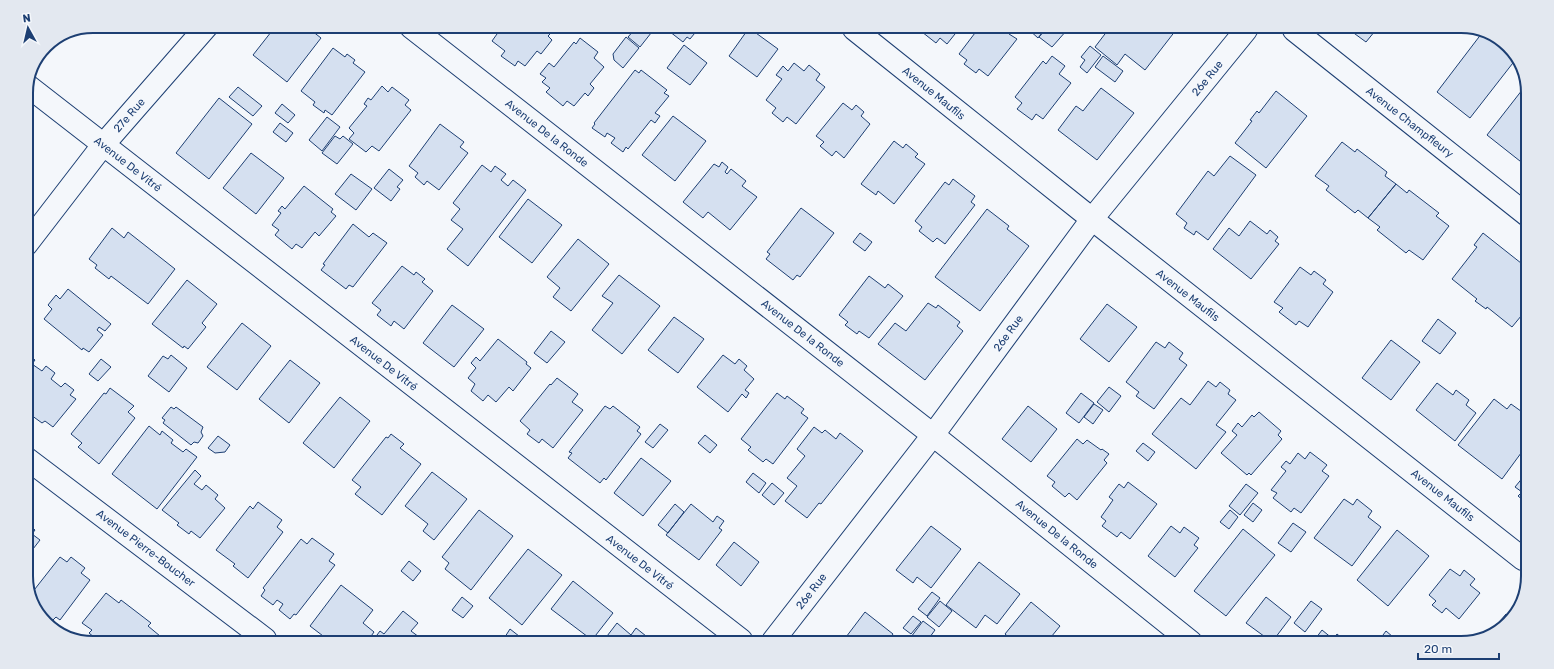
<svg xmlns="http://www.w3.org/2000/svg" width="1554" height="669" viewBox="0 0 1554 669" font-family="Rubik,sans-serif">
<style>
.building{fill:#d5e0f0;stroke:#1d3f73}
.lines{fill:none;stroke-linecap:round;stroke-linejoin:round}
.minor-casing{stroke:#1d3f73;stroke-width:24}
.minor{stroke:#f4f7fb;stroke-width:22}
.labels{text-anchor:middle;stroke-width:3;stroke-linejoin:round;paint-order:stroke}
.street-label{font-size:11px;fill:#1d3f73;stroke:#f4f7fb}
.rim{fill:none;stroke:#1d3f73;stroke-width:2}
</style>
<rect width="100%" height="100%" fill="#f4f7fb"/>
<!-- building -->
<path class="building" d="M275,27h32l14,11 -34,44 -34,-27z
M502,27l42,1 7,5 -3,3 4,4 -11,14 -4,-3 -12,15 -7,-5 -3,5 -14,-10 4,-5 -13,-10z
M636,28h19l-15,19 -12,-10z
M665,28h34l-9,11 -3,-2 -4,5z
M749,28l29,21 -21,28 -28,-21z
M924,29h35l-12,15 -7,-6 -4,5 -14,-11z
M978,29h35l-4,5 8,5 -29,37 -9,-7 -3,4 -12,-9 3,-4 -8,-6z
M1028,29h17l-7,9z
M1046,29l21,1 -15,17 -13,-10z
M1108,30h68l-31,40 -20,-16 -8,11 -22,-18z
M1351,31h24l-9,11z
M1482,33l12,9 3,-3 13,10 -2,3 8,7 -46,59 -33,-26z
M626,37l13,11 -16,20 -9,-8 -1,-6z
M580,38l18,14 -4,6 10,9 -14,17 4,4 -6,8 -3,-3 -11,13 -7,-5 -4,5 -17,-14 4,-4 -8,-6 4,-4 -6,-4 9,-11 5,4 20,-25 2,2z
M684,45l23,18 -17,22 -23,-17z
M1090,46l11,9 -14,18 -7,-6 5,-7 -4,-3z
M333,48l12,9 2,-3 8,6 -2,3 12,9 -33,43 -7,-5 -1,3 -11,-8 2,-3 -14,-11z
M1052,56l13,10 -6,8 12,9 -28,36 -7,-5 -4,6 -15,-11 5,-6 -7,-6 28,-36 3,3z
M1103,56l20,15 -8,11 -20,-15z
M794,63l10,8 5,-6 11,9 -4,6 9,7 -29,37 -9,-7 -4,5 -11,-9 4,-5 -10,-8 16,-21 -6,-4 7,-9 5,5z
M635,70l4,3 2,-3 26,20 -3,3 5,3 -14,17 5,3 -5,7 -4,-3 -23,29 -2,-2 -3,5 -12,-9 4,-5 -8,-5 -2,4 -13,-9 3,-4 -1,-1z
M1526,85l2,4 -1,72 -2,4 -38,-30z
M382,86l6,6 4,-5 17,13 -4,5 6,5 -32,41 -7,-5 -6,6 -17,-13 5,-6 -5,-5 18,-22 -3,-2 4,-6 3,2z
M238,87l24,19 -9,10 -24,-19z
M1101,88l33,25 -37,47 -39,-30 18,-24 7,5z
M1276,91l31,25 -41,52 -31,-25 17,-22 -2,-1 7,-9 2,2z
M219,98l33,26 -43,55 -33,-26z
M843,103l9,7 4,-5 8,7 -3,4 9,8 -26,34 -8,-7 -4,5 -12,-10 4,-4 -8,-6z
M282,104l13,11 -7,8 -13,-10z
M673,116l33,25 -31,40 -33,-26z
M327,117l13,10 -18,24 -13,-11z
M280,123l13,10 -7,9 -13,-10z
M440,124l24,18 -4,5 8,6 -29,37 -12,-9 -3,4 -9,-8 3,-4 -9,-7z
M335,136l5,3 3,-3 10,8 -16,20 -15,-11z
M894,141l9,7 3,-4 12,10 -3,3 10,7 -31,40 -16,-13 -2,4 -15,-11z
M1342,142l13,10 2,-3 30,23 -2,4 11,8 -28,34 -10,-8 -3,3 -29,-23 3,-4 -14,-10z
M251,153l33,25 -28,36 -33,-26z
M1230,156l26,19 -48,65 -12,-9 -2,4 -10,-7 3,-5 -11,-9 32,-43 6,5z
M722,162l6,5 -3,5 2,2 4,-5 15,12 -4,5 15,11 -27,33 -22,-18 -5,6 -20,-16 31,-38 5,3z
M482,165l9,7 4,-6 11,8 -5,6 7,6 5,-6 13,10 -58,76 -21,-17 16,-20 -12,-9 9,-11 -7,-6z
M389,169l14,11 -6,7 3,2 -9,12 -17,-13z
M351,174l21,15 -16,21 -21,-16z
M953,179l22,17 -4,6 4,3 -30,39 -8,-6 -4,4 -14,-11 3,-4 -7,-6 30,-39 4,3z
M1396,184l11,9 2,-3 30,23 -3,3 13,10 -26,34 -14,-10 -3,3 -29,-23 3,-3 -12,-9z
M304,186l29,23 -2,3 5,4 -17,20 -4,-4 -13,16 -6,-4 -4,5 -17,-14 4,-5 -7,-5 9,-12 -3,-2 4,-5 3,3z
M528,199l34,26 -30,38 -33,-26z
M801,208l33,25 -34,44 -3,-2 -4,5 -27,-21 4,-5 -3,-2z
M987,209l22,17 -2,3 22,17 -49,65 -45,-34z
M1250,221l17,13 3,-4 8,7 -3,4 4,3 -28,35 -38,-30 16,-21 10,8z
M353,224l16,13 4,-4 14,10 -34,44 -4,-2 -3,4 -25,-19 4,-5 -2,-1z
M112,228l12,10 4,-6 47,37 -27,35 -37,-28 -2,3 -14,-11 2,-3 -8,-6z
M860,233l12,9 -7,9 -12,-9z
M1483,233l43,34v43l-14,17 -25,-20 -1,2 -11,-8 2,-2 -25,-20 25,-32 -3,-2z
M578,239l31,25 -38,47 -18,-14 7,-9 -13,-11z
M402,266l12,9 2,-3 9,7 -3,3 11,9 -29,38 -10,-8 -3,5 -14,-11 4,-5 -9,-7z
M1300,267l11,8 3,-4 12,9 -3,4 10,8 -25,35 -9,-6 -3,4 -17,-13 4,-4 -9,-6z
M619,275l41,31 -38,48 -30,-24 21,-27 -11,-7z
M869,276l16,12 3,-4 15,12 -34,42 -10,-7 -2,3 -12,-9 3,-3 -9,-7z
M187,280l30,24 -15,19 4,4 -18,22 -4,-3 -1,2 -31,-24z
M68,289l43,35 -6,7 -6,-4 -2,3 6,5 -14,17 -6,-4 -1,2 -38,-31 8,-10 -4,-4 8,-10 4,4z
M928,303l8,5 2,-3 22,17 -3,4 6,5 -38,49 -47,-36 17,-21 11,8z
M1107,304l30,23 -28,35 -29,-23z
M452,305l32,24 -30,38 -31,-24z
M674,317l30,22 -26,34 -30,-23z
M1438,319l18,14 -16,21 -18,-13z
M242,323l29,23 -34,44 -30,-23z
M551,331l14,11 -18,21 -13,-10z
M498,339l29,23 -1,2 5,4 -18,23 -4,-4 -13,15 -8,-7 -5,6 -12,-10 4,-7 -7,-6 8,-10 -5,-5 5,-6 4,4z
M1391,340l29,22 -29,38 -29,-22z
M1156,342l9,6 4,-6 14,11 -4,6 8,6 -33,44 -18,-13 3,-4 -13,-10z
M26,353l9,7 -3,4 10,7 4,-5 9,7 -4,6 10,8 4,-4 9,7 -4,5 6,4 -23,28 -8,-6 -3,2 -11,-8 3,-3 -8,-6z
M171,355l16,13 -18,24 -21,-16 15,-20 5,3z
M723,355l12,9 4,-5 8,7 -3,4 10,9 -9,11 4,3 -3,5 -4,-4 -14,18 -31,-25z
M101,359l10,8 -13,14 -9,-7z
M290,360l30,23 -31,40 -30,-24z
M557,378l21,16 -6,8 11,8 -30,38 -11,-9 -3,4 -12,-9 3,-4 -10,-9 30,-37 1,1z
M1208,381l8,6 4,-5 10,8 -2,4 8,6 -20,25 10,7 -30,37 -44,-35 29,-36 9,7z
M1437,383l16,12 3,-5 13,10 -3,5 10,8 -21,28 -39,-31z
M1109,387l12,9 -12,16 -12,-10z
M110,388l24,18 -6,6 7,6 -36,46 -21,-17 4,-4 -11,-9 33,-41 2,1z
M777,393l8,6 2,-3 17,13 -3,4 7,5 -35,46 -7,-5 -3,3 -15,-12 3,-3 -10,-8z
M1081,393l13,10 -15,20 -13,-10z
M340,397l30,24 -36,47 -31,-25z
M1494,399l13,10 4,-5 14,10 -1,35 -22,30 -44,-34z
M1094,404l9,6 -10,14 -9,-7z
M605,406l5,3 3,-3 27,21 -3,4 4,3 -35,46 -2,-2 -4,5 -32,-25 4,-5 -3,-1z
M1028,406l29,23 -26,33 -29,-23z
M171,407l3,2 2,-2 27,20 -2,5 2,4 -5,7 -4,-1 -3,3 -28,-22 2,-3 -3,-2z
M1259,412l22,19 -3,4 4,4 -31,36 -2,-2 -2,2 -26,-22 16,-18 -5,-4 6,-8 4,4 10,-12 2,2z
M660,424l8,6 -15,18 -8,-6z
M149,426l11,9 2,-4 11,9 -2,3 12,9 3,-3 11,8 -40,52 -45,-35z
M814,427l8,6 3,-3 11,9 4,-6 23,18 -42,53 -2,-1 -12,15 -22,-17 12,-15 -10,-8 18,-22 -8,-7z
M391,434l13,10 -4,4 21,16 -39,51 -27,-21 6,-7 -9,-7 34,-43 2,1z
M705,435l12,10 -7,8 -12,-10z
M218,436l12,9 -5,7 -10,1 -7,-5z
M1077,439l6,5 4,-4 14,10 1,-1 7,5 -5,6 3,3 -30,37 -8,-7 -4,4 -13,-11 3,-4 -8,-6z
M1143,443l12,9 -7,9 -12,-10z
M1310,452l17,13 -5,6 7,5 -28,37 -7,-5 -3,4 -18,-14 4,-5 -6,-3 15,-19 -5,-4 5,-6 4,3 8,-11 7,6z
M641,458l30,23 -28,35 -29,-23z
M195,470l6,6 -7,8 8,6 4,-5 12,10 -3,4 10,9 -25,30 -9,-7 -2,3 -12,-9 2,-2 -17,-13z
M432,472l35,27 -33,41 -11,-9 5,-7 -23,-18z
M753,473l13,10 -7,10 -13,-11z
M1524,476v25l-6,-5 4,-4 -7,-5z
M1128,482l29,22 -27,35 -9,-7 -4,5 -15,-11 4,-5 -5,-4 12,-17 -4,-3 10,-13 5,4z
M772,483l12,10 -10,12 -12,-10z
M1246,484l12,9 -18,22 -11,-9z
M1344,499l9,6 4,-6 15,12 -4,6 13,10 -29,39 -38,-28z
M258,502l24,18 -5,7 6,5 -35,46 -15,-12 2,-2 -19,-14 34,-44 3,3z
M1253,503l9,7 -9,12 -9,-7z
M675,504l9,8 -16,21 -10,-8z
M691,504l22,18 4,-6 7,5 -5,7 3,2 -23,30 -33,-25z
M479,510l34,26 -42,54 -26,-21 4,-6 -7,-6z
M1230,510l8,7 -9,12 -9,-7z
M26,522l9,8 -3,4 8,6 -14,18z
M1293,523l13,9 -15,20 -13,-9z
M931,526l30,23 -30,39 -14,-11 -4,6 -17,-13z
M1171,526l9,7 4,-6 15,11 -5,7 4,3 -23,29 -27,-21z
M1243,529l32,26 -49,61 -32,-25z
M1397,530l32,26 -41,50 -31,-26z
M312,538l22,16 -5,7 6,4 -39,50 -2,-1 -4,5 -11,-9 4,-6 -6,-4 -4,5 -12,-9 4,-6 -2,-2 38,-49 6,5z
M734,542l25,20 -18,24 -25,-21z
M528,549l34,26 -40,50 -33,-27z
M60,557l7,5 4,-5 14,11 -4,5 9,7 -30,40 -4,-3 -4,4 -14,-11 3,-4 -8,-7 -2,-5z
M409,561l12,10 -8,10 -12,-10z
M979,562l41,32 -23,30 -12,-9 -9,13 -30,-23z
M1450,569l10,7 4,-6 11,9 -5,6 10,8 -21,26 -13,-11 -4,5 -10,-8 4,-4 -7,-6z
M573,581l40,32 -21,27 -41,-31z
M341,585l32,25 -10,13 11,9 -5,7h-42l-17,-13z
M932,592l8,6 -13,18 -9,-7z
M106,593l13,10 2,-3 30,23 -3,3 12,10 -2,2h-63l-6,-5 3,-3 -10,-7z
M462,597l11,9 -10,12 -11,-8z
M1266,597l25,20 -19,25 -26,-19z
M940,601l12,10 -13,16 -12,-10z
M1311,601l11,8 -17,23 -11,-9z
M1031,602l29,24 -13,16 -34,-1 -8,-7z
M403,611l15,12 -7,8 8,6 -2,2h-43l6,-8 4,3z
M865,612l28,22 -5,7h-45z
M1506,614l4,3 -12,15 -9,2z
M913,616l8,6 -10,12 -8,-6z
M923,621l12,9 -8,11h-19z
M617,623l14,12 5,-7 15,12h-47z
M510,629l14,11h-21z
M1322,630l11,9 4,-5 6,5 -3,4 -27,-1z
M1386,631l14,12h-23z"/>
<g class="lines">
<!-- minor casing -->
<g class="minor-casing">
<path id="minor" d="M411,27l522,408 258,207
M854,29l238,190 431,340
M1294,30l233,185
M28,86l713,554
M26,245l77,-100 104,-119
M26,458l239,181
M773,641l160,-206 159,-216 154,-189"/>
</g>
<!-- minor -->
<use href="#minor" class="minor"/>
</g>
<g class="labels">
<!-- street labels -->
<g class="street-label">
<text transform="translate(1207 78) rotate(-51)" y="4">26e Rue</text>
<text transform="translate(934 93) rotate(39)" y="4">Avenue Maufils</text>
<text transform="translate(129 115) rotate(-49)" y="4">27e Rue</text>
<text transform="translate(1410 122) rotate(38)" y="4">Avenue Champfleury</text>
<text transform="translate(547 133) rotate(38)" y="4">Avenue De la Ronde</text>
<text transform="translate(128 164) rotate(38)" y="4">Avenue De Vitré</text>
<text transform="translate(1188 295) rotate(38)" y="4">Avenue Maufils</text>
<text transform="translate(803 333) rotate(38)" y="4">Avenue De la Ronde</text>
<text transform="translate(1008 333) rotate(-54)" y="4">26e Rue</text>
<text transform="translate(384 363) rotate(38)" y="4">Avenue De Vitré</text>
<text transform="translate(1443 495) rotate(38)" y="4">Avenue Maufils</text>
<text transform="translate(1057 534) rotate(39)" y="4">Avenue De la Ronde</text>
<text transform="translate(146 548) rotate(37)" y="4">Avenue Pierre-Boucher</text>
<text transform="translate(640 562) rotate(38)" y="4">Avenue De Vitré</text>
<text transform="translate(811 591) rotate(-52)" y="4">26e Rue</text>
</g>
</g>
<!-- crop -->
<path d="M0 0H1554V669H0ZM93 33H1461A60 60 0 0 1 1521 93V576A60 60 0 0 1 1461 636H93A60 60 0 0 1 33 576V93A60 60 0 0 1 93 33Z" fill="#e3e8f0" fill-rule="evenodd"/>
<path class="rim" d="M93 33H1461A60 60 0 0 1 1521 93V576A60 60 0 0 1 1461 636H93A60 60 0 0 1 33 576V93A60 60 0 0 1 93 33Z"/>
<!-- north arrow -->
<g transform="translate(28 28) rotate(352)" stroke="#f4f7fb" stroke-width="3" paint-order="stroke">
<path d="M0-3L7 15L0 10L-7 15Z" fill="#1d3f73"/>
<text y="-6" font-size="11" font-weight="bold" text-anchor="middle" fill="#1d3f73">N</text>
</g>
<!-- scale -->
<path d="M1418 653v6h81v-6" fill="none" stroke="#1d3f73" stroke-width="2"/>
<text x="1424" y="653" font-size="12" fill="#1d3f73" stroke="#f4f7fb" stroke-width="3" paint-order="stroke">20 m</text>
</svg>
